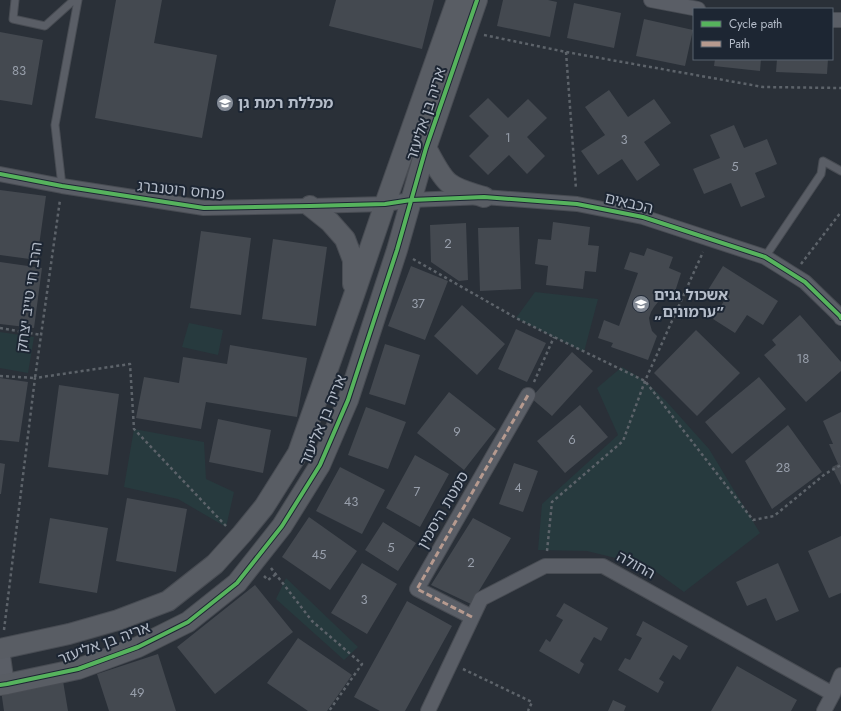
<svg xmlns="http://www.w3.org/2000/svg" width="841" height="711" viewBox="0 0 841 711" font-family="Jost,'Noto Sans Hebrew',sans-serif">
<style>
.green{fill:#273a3e}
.building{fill:#444950}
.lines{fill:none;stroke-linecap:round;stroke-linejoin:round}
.lane-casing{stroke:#484c53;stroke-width:9}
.street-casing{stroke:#484c53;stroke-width:16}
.secondary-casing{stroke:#484c53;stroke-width:22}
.path{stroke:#5d636a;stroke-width:2.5;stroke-dasharray:3 3;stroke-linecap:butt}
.lane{stroke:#5a5e66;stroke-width:7}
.street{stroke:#5a5e66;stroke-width:14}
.secondary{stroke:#595d64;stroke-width:20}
.quiet{stroke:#b69a8f;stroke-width:3;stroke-dasharray:6 3;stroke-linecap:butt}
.cycleway-casing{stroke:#1d2633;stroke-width:6}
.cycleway{stroke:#56b35d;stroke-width:4}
.labels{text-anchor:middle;stroke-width:4;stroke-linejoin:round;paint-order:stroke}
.number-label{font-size:13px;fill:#989fab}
.poi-label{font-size:15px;font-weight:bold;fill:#b4bcc9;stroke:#1d2633;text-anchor:start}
.street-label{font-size:15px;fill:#b4bcc9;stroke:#1d2633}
</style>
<rect width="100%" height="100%" fill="#2a3038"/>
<!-- green -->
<path class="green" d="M535,292l63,7 -14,53 -68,-34z
M189,323l34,7 -5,25 -36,-8z
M0,332l34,5 -6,36 -28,-5z
M622,367l23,14 21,20 43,48 51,84 -76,59 -36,-26 -61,-15 -49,-1 4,-46 76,-69 -21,-47z
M134,429l70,13 2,37 28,13 -8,35 -48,-28 -54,-12z
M286,578l72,69 -14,13 -68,-61z"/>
<!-- building -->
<path class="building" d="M116,0h46l-8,43 63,12 -15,83 -107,-20z
M336,0h98l-12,49 -93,-23z
M503,0h45l9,2 -7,35 -53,-11z
M574,3l47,10 -7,35 -47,-10z
M644,19l49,11 -8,36 -49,-10z
M0,32l43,8 -11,65 -32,-5z
M715,59h46l-1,12 -46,-5z
M777,59h51l-1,15 -51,-2z
M609,90l19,27 26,-18 17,24 -27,19 16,23 -23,16 -15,-22 -24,16 -17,-24 24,-16 -20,-28z
M488,98l20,20 20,-19 19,19 -20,19 18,19 -18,18 -18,-19 -21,20 -19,-19 20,-20 -20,-20z
M734,125l10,23 23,-9 10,25 -22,9 10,24 -24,10 -10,-24 -27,11 -11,-25 27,-11 -10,-23z
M0,190l46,6 -9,64 -37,-5z
M553,222l37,5 -2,18 11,1 -3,26 -11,-1 -2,18 -37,-4 2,-19 -13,-2 3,-25 13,1z
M466,223l2,57 -9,1 -28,-19 -1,-37z
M519,227l2,62 -41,2 -2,-63z
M201,231l50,7 -10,77 -51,-7z
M273,239l54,8 -11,79 -54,-7z
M647,248l26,9 -4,11 12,5 -8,25h-7l-8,4 -4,5 -3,5 -2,6 1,6 2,7 5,5 -9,24 -37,-13 2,-4 -15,-5 6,-18 15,6 19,-53 -14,-4 6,-17 14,4z
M0,262l42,6 -8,60 -34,-4z
M411,266l37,15 -23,59 -37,-14z
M723,266l55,35 -15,24 -16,-10 -12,18 -22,-14 11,-18 -16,-11z
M462,305l43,39 -28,31 -43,-39z
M800,315l41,47v9l-35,31 -42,-47 12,-10 -4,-5z
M516,329l30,14 -19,39 -29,-13z
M696,330l44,43 -43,43 -43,-43z
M385,344l35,11 -15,50 -36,-11z
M230,345l77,13 -10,59 -91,-15 -5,27 -65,-11 8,-41 35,6 4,-26 44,7z
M572,352l21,19 -41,45 -21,-18z
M759,377l27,32 -54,45 -27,-32z
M0,378l28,4 -9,60 -19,-2z
M59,385l60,9 -11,81 -60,-8z
M449,392l47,37 -32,41 -47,-37z
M580,405l28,32 -43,36 -28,-32z
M366,407l40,15 -18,47 -40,-14z
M841,412v73l-9,-18 6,-3 -9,-20h4l-10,-23z
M218,419l53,11 -8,43 -54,-11z
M788,425l34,47 -50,37 -27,-48z
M415,455l34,19 -29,53 -34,-19z
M0,463l5,1 -4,30h-1z
M514,463l24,8 -15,41 -24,-8z
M340,467l45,23 -23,44 -46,-23z
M127,498l60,11 -11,63 -60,-11z
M309,517l48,34 -27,39 -48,-33z
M50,518l58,10 -11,65 -58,-10z
M473,518l38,20 -40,66 -40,-19z
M383,522l33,21 -18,28 -33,-21z
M841,536v57l-12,5 -21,-47z
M362,563l35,21 -30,50 -36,-21z
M778,563l21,48 -23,10 -10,-23 -19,8 -11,-24z
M255,585l38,47 -78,62 -38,-47z
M407,601l45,25 -47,85h-25l-26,-14z
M564,603l44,25 -7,13 -7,-4 -14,24 4,3 -5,10 -40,-23 7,-12 4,3 13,-22 -7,-4z
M643,621l45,25 -8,14 -7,-5 -14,24 5,3 -6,11 -40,-23 7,-12 5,2 12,-22 -6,-3z
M298,638l54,37 -25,36h-19l-41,-28z
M158,654l18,57h-67l-12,-37z
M737,666l60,34 -6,11h-80z
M63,681l5,30h-64l-3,-21z
M613,700l13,6 -2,5h-16z"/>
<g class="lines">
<!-- lane casing -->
<g class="lane-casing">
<path id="lane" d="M15,0l-2,19 32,7 29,-26
M62,186l-7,-61 23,-125
M765,257l56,-83 2,-13 18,10"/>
</g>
<!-- street casing -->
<g class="street-casing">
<path id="street" d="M651,0l47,9
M832,20h9
M0,174l62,12 142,22 106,-2 75,-2 26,-4 73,-3 93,7 66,13 122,40 40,25 35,34 1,2
M472,617l-55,-28 111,-194
M2,649l5,35
M428,711l53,-112 64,-33h58l230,128
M824,711l9,-17 8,-19"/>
</g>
<!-- secondary casing -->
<g class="secondary-casing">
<path id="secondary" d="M426,148c6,10 14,28 23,35 10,8 23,10 35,14
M310,206l20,16 15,17 8,21v24
M0,649l69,-15 49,-14 50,-19 47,-37 27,-30 22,-27 34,-54 55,-155 32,-94 72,-204
M0,685l7,-1 71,-15 60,-22 50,-25 49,-39 45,-57 38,-61 28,-65 49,-150 29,-102 51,-148"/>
</g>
<!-- path -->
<path class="path" d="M484,35l82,17 197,35 78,1
M566,52l10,137
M413,259l103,59 38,19 91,44 108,139 21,-4 51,-42 16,-9
M801,264l40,-52
M0,328l41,7
M0,376l35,2 25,-178
M534,382l20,-45
M547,551l5,-49 71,-61 22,-60 58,-129
M271,568l41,53 50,43 -33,47
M264,576l4,4 8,-6
M4,630l31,-252 95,-14 4,65 92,97
M463,669l69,33 -4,9"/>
<!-- lane -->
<use href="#lane" class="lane"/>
<!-- street -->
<use href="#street" class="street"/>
<!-- secondary -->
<use href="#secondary" class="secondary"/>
<!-- quiet -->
<path class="quiet" d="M472,617l-55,-28 111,-194"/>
<!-- cycleway casing -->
<g class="cycleway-casing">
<path id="cycleway" d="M0,174l62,12 142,22 106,-2 75,-2 26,-4 73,-3 93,7 66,13 122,40 40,25 35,34 1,2
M0,685l7,-1 71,-15 60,-22 50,-25 49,-39 45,-57 38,-61 28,-65 49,-150 29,-102 51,-148"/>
</g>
<!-- cycleway -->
<use href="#cycleway" class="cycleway"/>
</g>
<!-- icons -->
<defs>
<g id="university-disc" transform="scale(0.9)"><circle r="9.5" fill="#848b96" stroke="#1d2633"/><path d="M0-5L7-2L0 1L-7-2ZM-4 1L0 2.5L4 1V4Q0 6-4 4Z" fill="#fff"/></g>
<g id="school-disc" transform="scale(0.9)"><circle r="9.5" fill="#848b96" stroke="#1d2633"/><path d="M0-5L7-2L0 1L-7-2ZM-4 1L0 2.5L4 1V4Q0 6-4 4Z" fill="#fff"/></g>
</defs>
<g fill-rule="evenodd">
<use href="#university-disc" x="225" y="103"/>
<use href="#school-disc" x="641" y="304"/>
</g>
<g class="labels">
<!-- number labels -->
<g class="number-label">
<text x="19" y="75">83</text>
<text x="508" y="142">1</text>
<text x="624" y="144">3</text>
<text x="735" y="171">5</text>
<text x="448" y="248">2</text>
<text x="418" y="308">37</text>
<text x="803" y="363">18</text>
<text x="457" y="436">9</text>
<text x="572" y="444">6</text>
<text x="783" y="472">28</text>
<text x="518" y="492">4</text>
<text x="417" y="496">7</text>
<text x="351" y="506">43</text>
<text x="391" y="552">5</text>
<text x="319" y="559">45</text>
<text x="471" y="567">2</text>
<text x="364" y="604">3</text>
<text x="137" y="697">49</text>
</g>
<!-- poi labels -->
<g class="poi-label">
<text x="238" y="108">מכללת רמת גן</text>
<text x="654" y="300">אשכול גנים<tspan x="654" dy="17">„ערמונים”</tspan></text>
</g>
<!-- street labels -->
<g class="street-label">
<text transform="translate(426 114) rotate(-72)" y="5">אריה בן אליעזר</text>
<text transform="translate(181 190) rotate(6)" y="5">פנחס רוטנברג</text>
<text transform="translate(629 203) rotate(13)" y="5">הכבאים</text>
<text transform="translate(29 297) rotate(-82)" y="5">הרב חי טייב יצחק</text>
<text transform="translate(323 420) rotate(-67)" y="5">אריה בן אליעזר</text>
<text transform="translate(443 510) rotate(-60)" y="5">סמטת היסמין</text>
<text transform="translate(636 565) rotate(29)" y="5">החולה</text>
<text transform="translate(104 643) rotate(-20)" y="5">אריה בן אליעזר</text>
</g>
</g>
<!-- legend -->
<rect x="693" y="8" width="140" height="52" fill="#1d2633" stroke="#59626f"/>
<rect x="701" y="21" width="20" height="6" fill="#56b35d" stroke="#59626f"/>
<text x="729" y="28" font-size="12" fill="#b4bcc9">Cycle path</text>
<rect x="701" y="41" width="20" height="6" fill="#b69a8f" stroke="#59626f"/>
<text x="729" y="48" font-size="12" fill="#b4bcc9">Path</text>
</svg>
